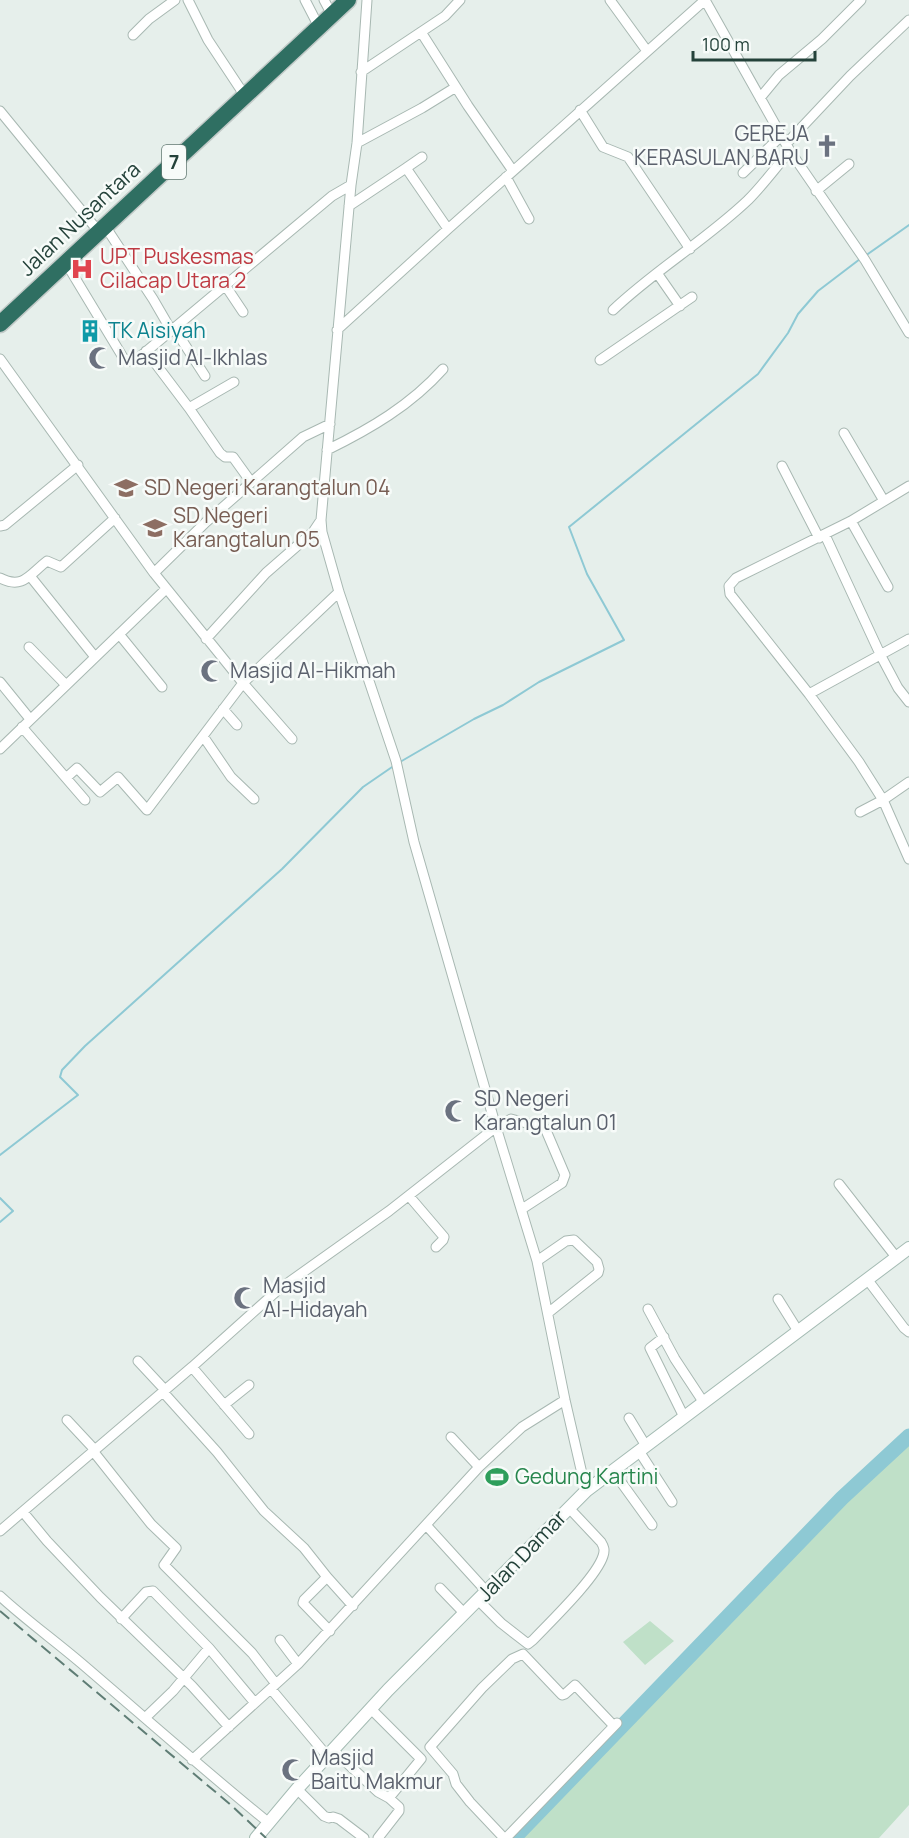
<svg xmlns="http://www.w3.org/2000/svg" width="909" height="1838" viewBox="0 0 909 1838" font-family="Manrope,sans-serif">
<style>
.green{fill:#bfe0c8}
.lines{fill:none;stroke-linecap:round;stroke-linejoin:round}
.stream{stroke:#8ec9d4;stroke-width:2}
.river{stroke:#8ec9d4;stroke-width:15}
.street-casing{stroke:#a8b8b2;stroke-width:11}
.secondary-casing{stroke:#a4bbb3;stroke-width:14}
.highway-casing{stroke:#c2cac8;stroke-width:19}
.street{stroke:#fff;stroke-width:9}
.secondary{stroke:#fff;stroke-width:12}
.highway{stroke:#2f6f62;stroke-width:16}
.rail{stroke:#5f7d75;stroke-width:2;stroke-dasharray:12 6;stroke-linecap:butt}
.labels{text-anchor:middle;stroke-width:5;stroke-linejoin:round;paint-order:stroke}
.shield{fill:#f7fbf9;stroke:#637a73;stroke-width:1.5}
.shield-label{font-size:20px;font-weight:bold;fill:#24423a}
.worship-label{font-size:21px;fill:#5b616d;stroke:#f7fbf9;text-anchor:start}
.street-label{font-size:21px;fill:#24423a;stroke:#f7fbf9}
.health-label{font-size:21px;fill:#be3a42;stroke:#f7fbf9;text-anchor:start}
.culture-label{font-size:21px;fill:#0d838f;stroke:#f7fbf9;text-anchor:start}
.education-label{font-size:21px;fill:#785e54;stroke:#f7fbf9;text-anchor:start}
.leisure-label{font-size:21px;fill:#27864d;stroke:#f7fbf9;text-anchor:start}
</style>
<rect width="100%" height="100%" fill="#e6efeb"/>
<!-- green -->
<path class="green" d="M909,1438v367l-30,33h-362z
M650,1621l24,20 -29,24 -22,-23z"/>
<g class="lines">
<!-- stream -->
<path class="stream" d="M865,256l44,-31
M400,762l74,-43 29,-14 36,-23 85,-42 -37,-66 -18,-47 189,-153 30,-41 10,-19 20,-23 42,-32
M0,1155l78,-60 -18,-18 2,-7 23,-24 197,-177 81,-82 32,-22
M0,1198l13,13 -13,11"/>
<!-- river -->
<path class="river" d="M514,1838l328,-340 67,-62"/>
<!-- street casing -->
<g class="street-casing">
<path id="street" d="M188,0l20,40 37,56
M305,0l14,27
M324,0l8,15
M367,0l-10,143 -6,42 -30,335 1,12 17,60 57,169 18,81 82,285 15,-8 34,9 20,47 -3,8 -40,26
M610,0l37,51
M705,0l85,151 75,109 44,73
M421,32l47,74 45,65
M133,35l16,-16 26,-19
M361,72l84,-56 15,-16
M760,98l19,-23 43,-36 39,-39
M580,110l23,37 25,10 62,92
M0,111l99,121
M357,143l65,-35 34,-21
M786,144l64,-68 59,-56
M422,157l-16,11 42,61
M743,173l38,-37
M506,177l23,42
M816,191l33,-27
M349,206l57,-38
M105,226l48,73 18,31
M66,263l58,96 5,2 7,-1 196,-164 19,-11
M657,273l23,33
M225,285l18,27
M613,310c42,-40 93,-70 135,-110 15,-15 28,-33 42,-49
M174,328l31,48
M337,330l111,-101 257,-229
M146,351l43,57
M0,359l154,214 89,110 96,-91
M600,360l92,-63
M234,382l-45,26 31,45 5,4h8l18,25
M844,433l40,68
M327,450c43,-21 84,-45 116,-81
M782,466l37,72
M909,486l-58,35 -115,57 -7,8 1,8 79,100 50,68 24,38 26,59
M851,521l37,66
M0,526l5,-1 73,-60
M825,535l56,121 17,32 11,14
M154,573l52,-51 97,-85 27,-13
M30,576l65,81
M0,578c23,12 30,-4 47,-17l14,6 54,-49
M119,634l43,53
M206,639l60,-66 47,-41 8,-12
M29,647l37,38
M0,682l30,37
M809,694l100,-55
M223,709l14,16
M22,727l63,73
M203,736l28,41 23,22
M0,749l166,-160
M66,778l11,-10 23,24 18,-15 29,33 96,-127 49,56
M860,812l23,-12 26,-18
M839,1184l57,73
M409,1196l35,41 -1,3 -7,7
M537,1261l29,-20 8,-1 23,22 2,7 -1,4 -50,40
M867,1279l37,49 5,4
M778,1299l20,32
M648,1309l27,50 29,44
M664,1337l-14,11 34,69
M138,1361l27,29
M192,1367l57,67
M163,1392l54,60 47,59 40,37 23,29 -23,23 -1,3 27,28
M224,1405l25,-20
M629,1418l17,28
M67,1420l28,30
M451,1437l28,30
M93,1451l58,73 25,24 -12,17 88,88 24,31
M639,1451l33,51
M613,1471l39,54
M23,1512l24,29 53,56 92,89 37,41
M426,1525l61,67
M0,1531l192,-164 86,-77 111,-79 107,-84 41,134 28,139 21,91
M327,1577l26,29
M440,1588l25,26
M0,1596c26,24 54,44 81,67 62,53 124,108 188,160
M478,1600l23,23 27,21 5,-4c17,-18 63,-62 70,-84 2,-6 1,-9 -2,-14l-32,-34
M121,1619l25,-27 7,-1 56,57 46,55
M280,1640l18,24
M271,1689l57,68
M371,1709l50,50 -32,39
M145,1718l28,-27 36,-43
M334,1751l44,41 11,6 10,9v4l-21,27
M192,1760l106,-96 181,-197 43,-40 43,-27
M297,1789l27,27 5,2 4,-1 6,2 25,19
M504,1838l-34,-36 -14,-18 -3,-10 -23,-27 52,-59 30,-29 11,-5 39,41 3,-1 10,-9 39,41
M506,1838l111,-115"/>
</g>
<!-- secondary casing -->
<g class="secondary-casing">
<path id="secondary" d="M256,1838l41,-49 91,-99 198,-199 323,-243"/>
</g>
<!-- highway casing -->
<g class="highway-casing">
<path id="highway" d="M0,324l348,-324"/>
</g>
<!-- street -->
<use href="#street" class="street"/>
<!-- secondary -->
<use href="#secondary" class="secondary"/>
<!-- highway -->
<use href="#highway" class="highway"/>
<!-- rail -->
<path class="rail" d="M0,1611l231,194 35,33"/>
</g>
<!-- icons -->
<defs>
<g id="church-bare" transform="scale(1.8)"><path d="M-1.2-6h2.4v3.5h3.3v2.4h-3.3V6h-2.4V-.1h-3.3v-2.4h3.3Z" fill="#6b7280" stroke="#f7fbf9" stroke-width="2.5" paint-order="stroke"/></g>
<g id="hospital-bare" transform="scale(1.8)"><path d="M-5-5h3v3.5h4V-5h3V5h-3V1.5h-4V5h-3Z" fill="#e0444e" stroke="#f7fbf9" stroke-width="2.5" paint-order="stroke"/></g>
<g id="building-bare" transform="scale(1.8)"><path d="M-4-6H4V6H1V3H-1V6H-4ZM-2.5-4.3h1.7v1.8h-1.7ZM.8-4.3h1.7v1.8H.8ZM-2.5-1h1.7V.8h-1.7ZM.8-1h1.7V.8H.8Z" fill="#0f9aa8" stroke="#f7fbf9" stroke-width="2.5" paint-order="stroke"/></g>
<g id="mosque-bare" transform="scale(1.8)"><path d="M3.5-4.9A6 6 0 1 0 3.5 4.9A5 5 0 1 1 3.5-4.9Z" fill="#6b7280" stroke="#f7fbf9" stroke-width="2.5" paint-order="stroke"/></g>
<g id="school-bare" transform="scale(1.8)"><path d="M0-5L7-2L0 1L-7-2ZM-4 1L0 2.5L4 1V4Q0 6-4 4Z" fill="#8d6e63" stroke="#f7fbf9" stroke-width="2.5" paint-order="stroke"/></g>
<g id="stadium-bare" transform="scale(1.8)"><path d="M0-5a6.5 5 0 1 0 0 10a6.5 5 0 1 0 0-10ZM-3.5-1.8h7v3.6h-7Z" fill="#2e9e5b" stroke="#f7fbf9" stroke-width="2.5" paint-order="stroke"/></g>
</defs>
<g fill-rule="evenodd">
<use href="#church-bare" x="827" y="146"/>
<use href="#hospital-bare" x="82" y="269"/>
<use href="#building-bare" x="90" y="331"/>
<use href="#mosque-bare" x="100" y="358"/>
<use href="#school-bare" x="126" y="488"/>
<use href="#school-bare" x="155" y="528"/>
<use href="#mosque-bare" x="212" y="671"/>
<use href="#mosque-bare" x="456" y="1111"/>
<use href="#mosque-bare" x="245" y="1298"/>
<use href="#stadium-bare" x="497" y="1477"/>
<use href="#mosque-bare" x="293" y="1770"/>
</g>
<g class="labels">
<!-- shield labels -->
<rect class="shield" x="162" y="145" width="24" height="34" rx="4.5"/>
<g class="shield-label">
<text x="174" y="169">7</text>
</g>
<!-- worship labels -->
<g class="worship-label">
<text x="809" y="141" text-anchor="end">GEREJA<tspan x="809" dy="24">KERASULAN BARU</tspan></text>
<text x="118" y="365">Masjid Al-Ikhlas</text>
<text x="230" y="678">Masjid Al-Hikmah</text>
<text x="474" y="1106">SD Negeri<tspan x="474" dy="24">Karangtalun 01</tspan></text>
<text x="263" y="1293">Masjid<tspan x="263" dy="24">Al-Hidayah</tspan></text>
<text x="311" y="1765">Masjid<tspan x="311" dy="24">Baitu Makmur</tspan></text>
</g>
<!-- street labels -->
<g class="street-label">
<text transform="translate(80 219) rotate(-43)" y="7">Jalan Nusantara</text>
<text transform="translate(522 1556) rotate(-46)" y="7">Jalan Damar</text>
</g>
<!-- health labels -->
<g class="health-label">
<text x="100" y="264">UPT Puskesmas<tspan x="100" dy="24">Cilacap Utara 2</tspan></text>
</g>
<!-- culture labels -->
<g class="culture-label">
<text x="108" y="338">TK Aisiyah</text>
</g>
<!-- education labels -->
<g class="education-label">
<text x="144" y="495">SD Negeri Karangtalun 04</text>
<text x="173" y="523">SD Negeri<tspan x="173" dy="24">Karangtalun 05</tspan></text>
</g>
<!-- leisure labels -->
<g class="leisure-label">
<text x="515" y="1484">Gedung Kartini</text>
</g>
</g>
<!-- scale -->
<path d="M693 51v9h122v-9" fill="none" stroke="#24423a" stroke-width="3"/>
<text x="702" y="51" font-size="18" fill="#24423a" stroke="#f7fbf9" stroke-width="4.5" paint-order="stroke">100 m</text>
</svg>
